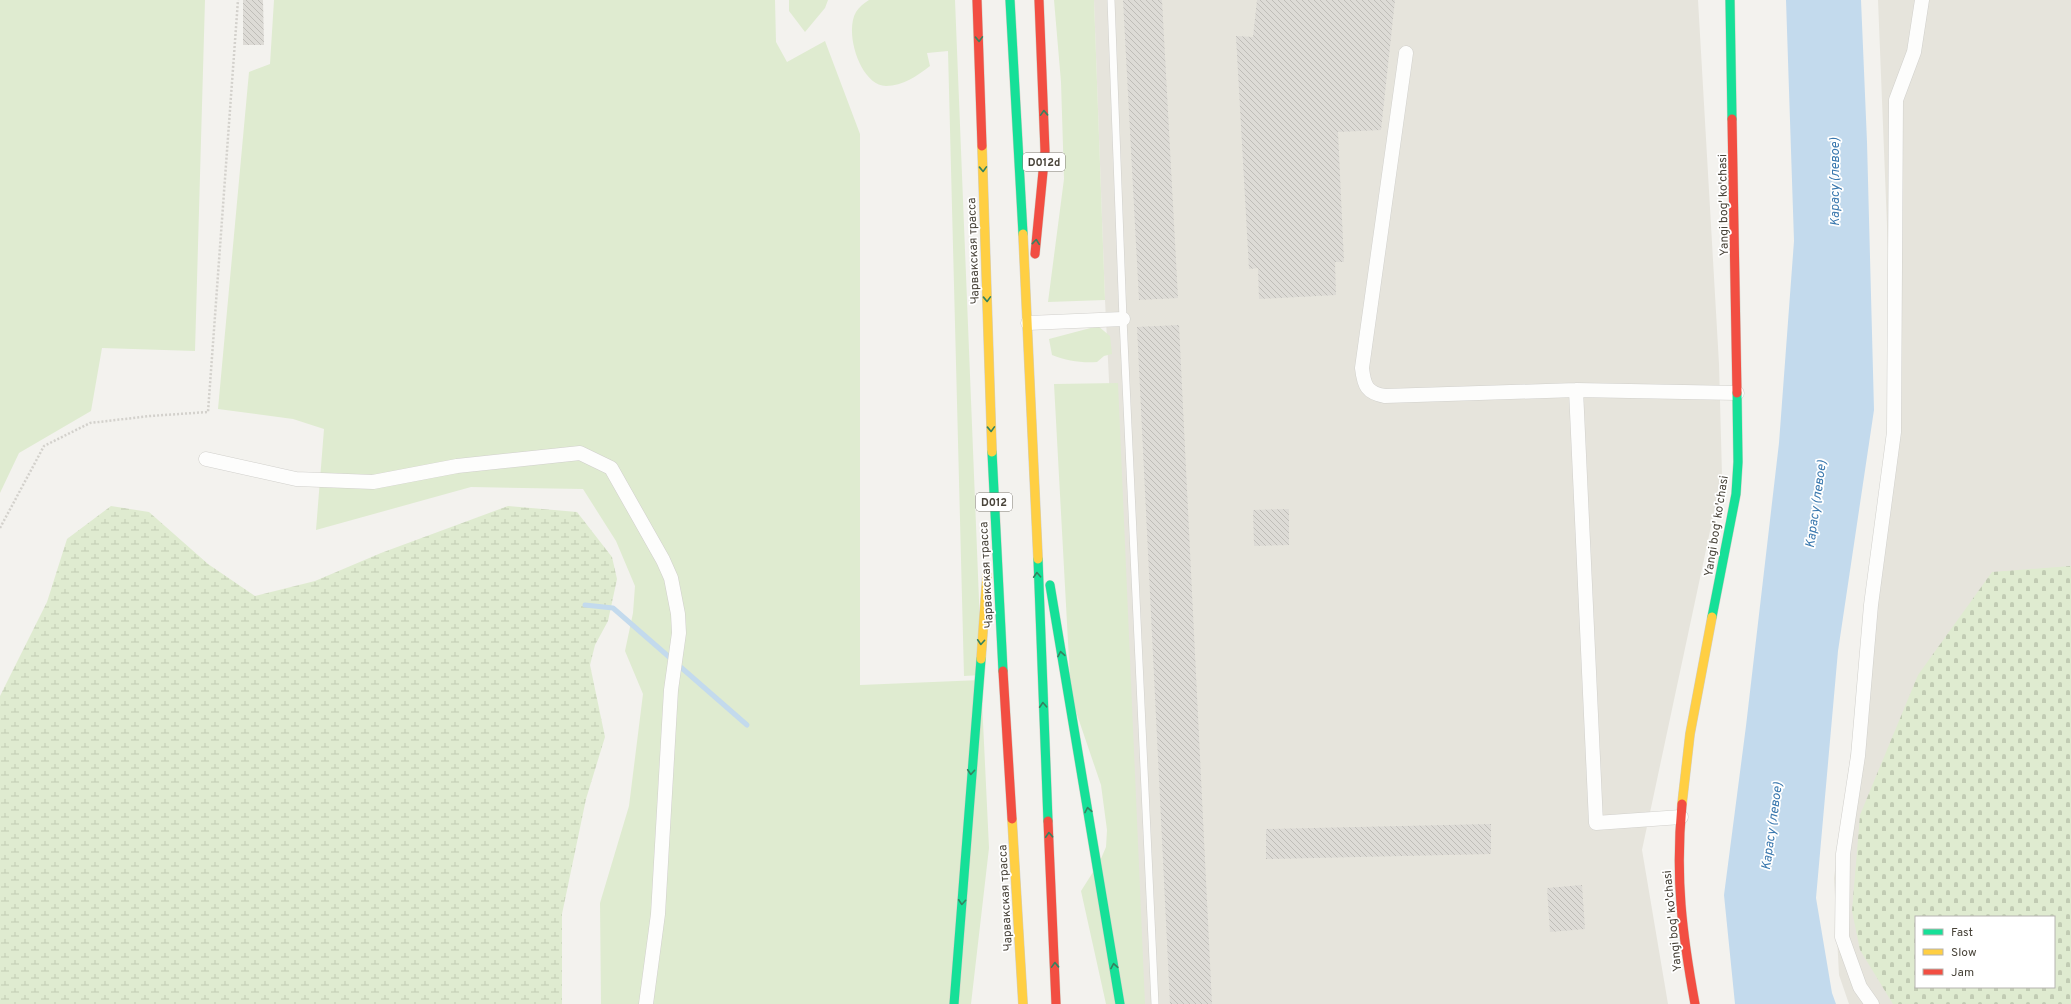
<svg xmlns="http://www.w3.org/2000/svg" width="2071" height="1004" viewBox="0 0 2071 1004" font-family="Overpass,sans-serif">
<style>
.residential{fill:#e6e4dc;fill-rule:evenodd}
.grass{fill:#dfebd0}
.wetland{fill:url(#wetland-marsh)}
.cemetery{fill:url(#cemetery-stones);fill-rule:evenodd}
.water{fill:#c3daed}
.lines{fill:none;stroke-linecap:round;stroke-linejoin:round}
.stream{stroke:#c3daed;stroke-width:5}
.building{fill:url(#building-back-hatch)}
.lane-casing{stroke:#d1d0cc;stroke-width:8}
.street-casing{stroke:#d1d0cc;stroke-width:15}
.fast-casing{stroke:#d2cfc5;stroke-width:10}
.slow-casing{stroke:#d2cfc5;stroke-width:10}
.jam-casing{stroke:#d2cfc5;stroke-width:10}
.path{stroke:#d3d1cc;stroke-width:2.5;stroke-dasharray:2 2;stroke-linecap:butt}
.lane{stroke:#fdfdfc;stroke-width:7}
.street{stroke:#fdfdfc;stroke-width:14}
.fast{stroke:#16e098;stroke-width:9}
.slow{stroke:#ffcf43;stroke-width:9}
.jam{stroke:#f24e42;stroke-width:9}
.oneway{stroke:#358260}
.labels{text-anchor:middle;stroke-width:3.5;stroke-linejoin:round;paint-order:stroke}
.shield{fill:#fff;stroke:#807c75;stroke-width:1}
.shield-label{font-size:11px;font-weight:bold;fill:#49443a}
.street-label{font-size:12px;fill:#49443a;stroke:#fff}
.water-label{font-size:13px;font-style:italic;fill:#3a78ae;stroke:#fff}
</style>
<defs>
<pattern id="wetland-marsh" width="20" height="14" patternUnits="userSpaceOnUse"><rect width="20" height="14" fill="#dfebd0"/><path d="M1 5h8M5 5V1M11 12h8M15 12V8" fill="none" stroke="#c1cbb3"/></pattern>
<pattern id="cemetery-stones" width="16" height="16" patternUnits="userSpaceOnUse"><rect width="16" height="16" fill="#dfebd0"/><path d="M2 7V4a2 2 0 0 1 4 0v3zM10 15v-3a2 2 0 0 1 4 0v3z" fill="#c1cbb3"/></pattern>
<pattern id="building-back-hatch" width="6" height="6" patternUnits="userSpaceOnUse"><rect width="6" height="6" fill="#dddbd6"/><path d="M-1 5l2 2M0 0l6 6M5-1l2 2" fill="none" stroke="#bfbdb8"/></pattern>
</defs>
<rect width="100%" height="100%" fill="#f3f2ee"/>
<!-- residential -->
<path class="residential" d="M1094,0h604l21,364 3,111 -80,375 26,154h-528l-35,-704z
M1878,0h193v1004h-222l-10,-29 -5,-97 61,-452zM1916,917h138v70h-138z"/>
<!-- grass -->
<path class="grass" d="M0,0h205l-10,351 -93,-3 -11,63 -72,42 -19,40z
M274,0h501l1,42 11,20 38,-21 35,93v551l121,-5 8,168 -18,156h-370l-1,-101 29,-97 14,-112 -18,-43 8,-38 2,-27 -19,-45 -33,-52 -112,-2 -155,43 8,-101 -31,-10 -75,-10 31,-337 21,-8z
M789,0h39l-3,8 -20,24 -16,-21z
M869,0h86l27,675 -18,1 -16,-625 -21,2 3,13c-13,10 -27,20 -44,20 -26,-1 -42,-54 -30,-74 3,-5 8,-9 13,-12z
M1054,0h40l11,300 -57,2 16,-123 -3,-97z
M1098,326l12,10 2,18 -8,2 -7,6c-16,1 -30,-1 -45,-7l-3,-16z
M1118,383l27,621h-39l-25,-113 19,-30 6,-14 1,-17 -6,-45 -30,-88 -17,-313z"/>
<!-- wetland -->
<path class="wetland" d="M111,506l38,6 59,52 47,32 60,-15 66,-28 127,-47 69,6 35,45 5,22 -9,42 -13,24 -5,20 15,72 -19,62 -24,115v90h-562v-308l47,-94 20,-63z"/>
<!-- cemetery -->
<path class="cemetery" d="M2071,566v438h-178l-33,-54 -8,-39 8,-96 58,-140 74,-103zM1916,917h138v70h-138z"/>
<!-- water -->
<path class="water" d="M1786,0h75l6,142 7,268 -36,241 -22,247 16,95 4,11h-101l-11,-109 22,-169 33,-283 15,-202z"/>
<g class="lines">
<!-- stream -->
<path class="stream" d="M585,605l28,3 134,117"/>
</g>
<!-- building -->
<path class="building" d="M243,0h20l1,45h-21z
M1123,0h39l16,298 -39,2z
M1257,0h138l-14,130 -43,2 6,130h-9l1,33 -77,4 -1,-31 -9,1 -13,-233 17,1z
M1179,325l33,679h-42l-33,-677z
M1289,509v36l-35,1 -1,-36z
M1491,824v30l-225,5v-30z
M1582,885l3,44 -35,3 -3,-44z"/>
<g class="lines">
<!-- lane casing -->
<g class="lane-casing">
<path id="lane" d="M1111,0l12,319 32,685"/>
</g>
<!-- street casing -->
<g class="street-casing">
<path id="street" d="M1406,53l-44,315c2,18 5,25 23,28l191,-6 161,3
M1028,323l95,-4
M1576,390l20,433 85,-6
M206,459l90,20 77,3 84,-16 123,-13 31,15 52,92 8,18 7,36 1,19 -8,57 -13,224 -12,90
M1872,1004l-12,-17 -18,-50 1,-83 15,-98 13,-151 23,-173 2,-332 18,-48 8,-52"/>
</g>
<!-- fast casing -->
<g class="fast-casing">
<path id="fast" d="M1010,0l13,234
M1730,0l2,119
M992,452l11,219
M1038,559l10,262
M1050,585l70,419
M1712,617l24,-123 2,-32 -1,-69
M954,1004l27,-345"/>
</g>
<!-- slow casing -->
<g class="slow-casing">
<path id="slow" d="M982,146l10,306
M1023,234l15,325
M981,659l6,-84
M1682,804l8,-70 22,-117
M1012,819l11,185"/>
</g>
<!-- jam casing -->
<g class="jam-casing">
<path id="jam" d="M977,0l5,146
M1732,119l5,274
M1035,254l10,-103 -6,-151
M1003,671l9,148
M1682,804c-7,73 0,129 13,200
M1048,821l8,183"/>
</g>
<!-- path -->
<path class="path" d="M0,528l44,-82 46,-23 60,-7 58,-4 30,-412"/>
<!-- lane -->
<use href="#lane" class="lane"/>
<!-- street -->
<use href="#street" class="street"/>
<!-- fast -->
<use href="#fast" class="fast"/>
<!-- slow -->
<use href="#slow" class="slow"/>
<!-- jam -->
<use href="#jam" class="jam"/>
</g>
<!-- one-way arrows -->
<defs><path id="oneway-chevron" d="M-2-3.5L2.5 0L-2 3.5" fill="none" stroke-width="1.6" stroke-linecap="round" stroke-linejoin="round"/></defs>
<g class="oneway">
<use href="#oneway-chevron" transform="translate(979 39) rotate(88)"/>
<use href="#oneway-chevron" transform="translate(1044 113) rotate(-92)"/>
<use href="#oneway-chevron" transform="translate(983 169) rotate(88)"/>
<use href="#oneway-chevron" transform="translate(1036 242) rotate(-84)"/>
<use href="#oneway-chevron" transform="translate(987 299) rotate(88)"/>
<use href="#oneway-chevron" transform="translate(991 429) rotate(88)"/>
<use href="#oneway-chevron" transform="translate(1037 575) rotate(-93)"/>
<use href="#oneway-chevron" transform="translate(981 642) rotate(94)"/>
<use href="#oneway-chevron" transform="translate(1061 654) rotate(-100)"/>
<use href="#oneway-chevron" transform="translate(1043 705) rotate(-93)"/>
<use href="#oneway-chevron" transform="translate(971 772) rotate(94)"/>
<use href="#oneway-chevron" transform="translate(1088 810) rotate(-100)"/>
<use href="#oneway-chevron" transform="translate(1049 835) rotate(-93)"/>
<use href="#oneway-chevron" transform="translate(962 902) rotate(94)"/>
<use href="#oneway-chevron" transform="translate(1055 965) rotate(-92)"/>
<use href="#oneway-chevron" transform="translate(1114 966) rotate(-100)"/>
</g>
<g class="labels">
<!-- shield labels -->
<g class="shield">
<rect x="1023" y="153" width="42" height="18" rx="3"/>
<rect x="976" y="493" width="36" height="18" rx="3"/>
</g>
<g class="shield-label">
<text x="1044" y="166">D012d</text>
<text x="994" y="506">D012</text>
</g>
<!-- street labels -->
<g class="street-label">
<text transform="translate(1723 205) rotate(-91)" y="4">Yangi bog' ko'chasi</text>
<text transform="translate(973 251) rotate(-92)" y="4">Чарвакская трасса</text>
<text transform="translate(1716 526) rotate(-81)" y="4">Yangi bog' ko'chasi</text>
<text transform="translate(986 575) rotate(-93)" y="4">Чарвакская трасса</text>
<text transform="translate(1005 898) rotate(-93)" y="4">Чарвакская трасса</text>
<text transform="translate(1672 921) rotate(-96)" y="4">Yangi bog' ko'chasi</text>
</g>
<!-- water labels -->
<g class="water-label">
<text transform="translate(1834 182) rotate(-90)" y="5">Карасу (левое)</text>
<text transform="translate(1815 504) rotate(-82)" y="5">Карасу (левое)</text>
<text transform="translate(1771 826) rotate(-82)" y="5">Карасу (левое)</text>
</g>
</g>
<!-- legend -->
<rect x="1915" y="916" width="140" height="72" fill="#ffffff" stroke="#b6b4b0"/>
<rect x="1923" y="929" width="20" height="6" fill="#16e098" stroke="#b6b4b0"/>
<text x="1951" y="936" font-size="12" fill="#49443a">Fast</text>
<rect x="1923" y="949" width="20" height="6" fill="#ffcf43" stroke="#b6b4b0"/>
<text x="1951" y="956" font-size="12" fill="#49443a">Slow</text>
<rect x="1923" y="969" width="20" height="6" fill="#f24e42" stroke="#b6b4b0"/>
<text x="1951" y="976" font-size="12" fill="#49443a">Jam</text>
</svg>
